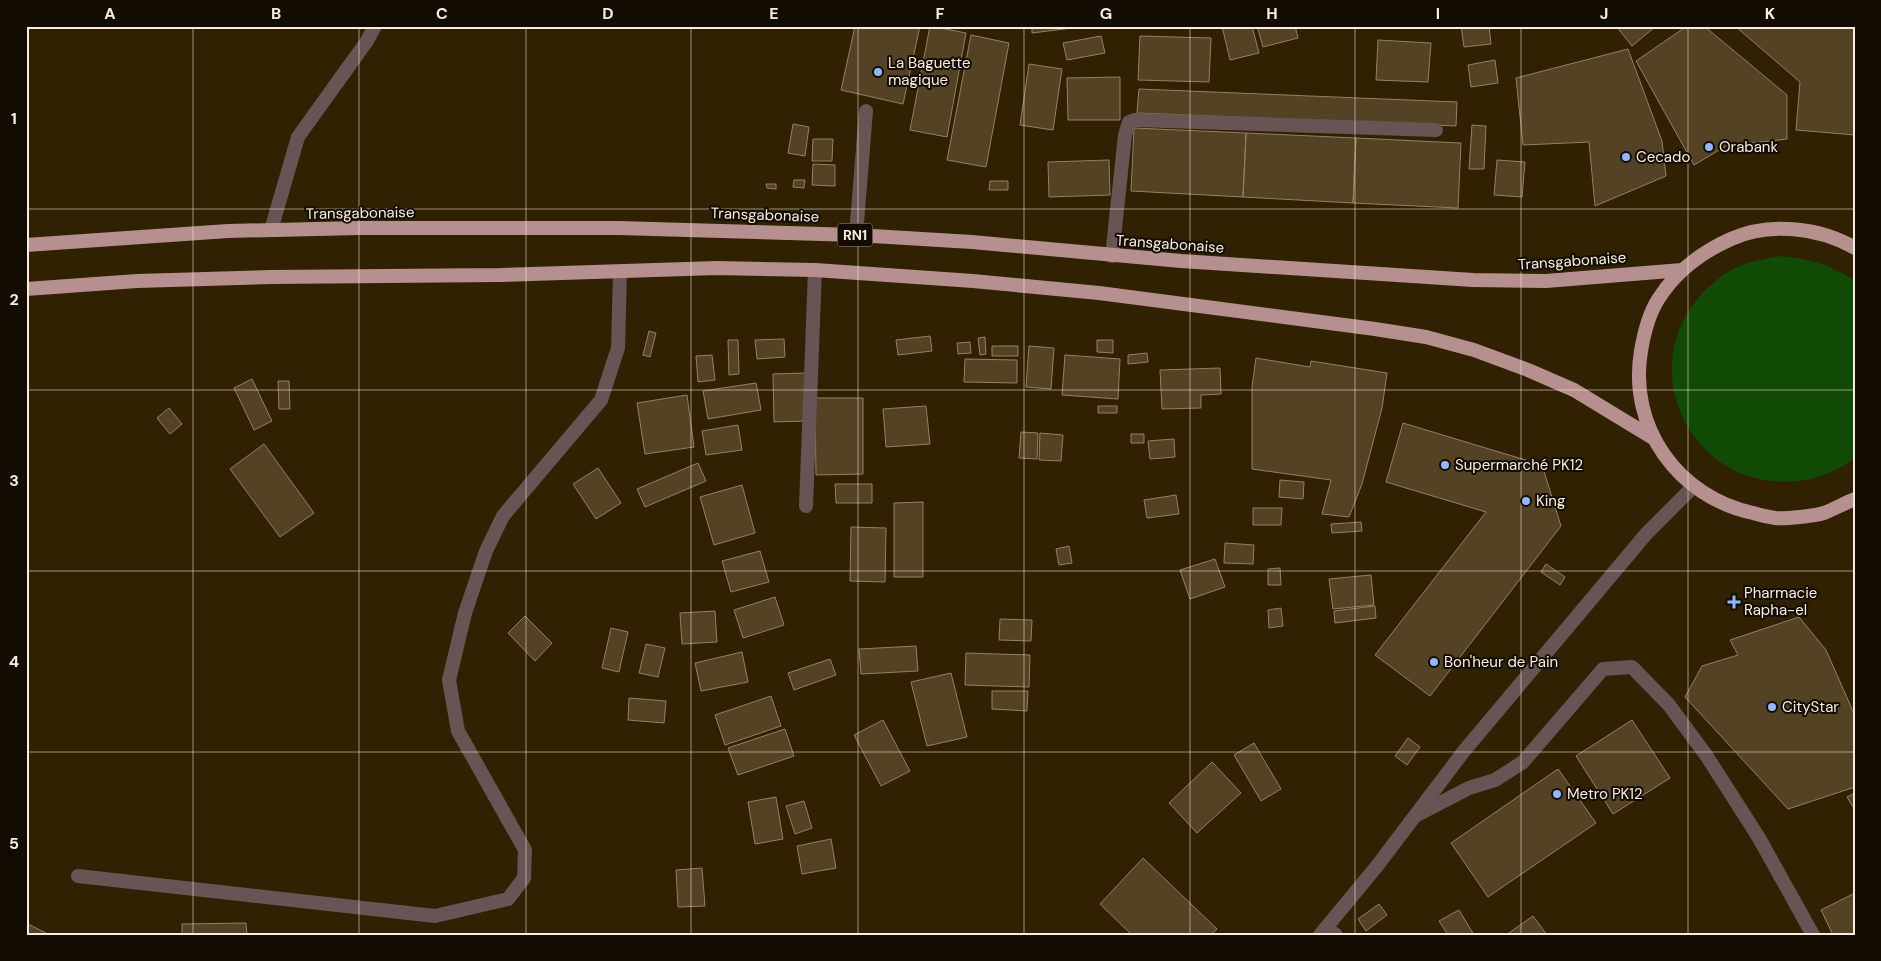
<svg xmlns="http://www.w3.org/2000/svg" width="1881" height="961" viewBox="0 0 1881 961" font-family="'DM Sans',sans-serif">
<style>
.green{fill:#114a04}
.building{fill:#534224;stroke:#948162}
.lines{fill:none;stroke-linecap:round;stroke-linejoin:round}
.service{stroke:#665554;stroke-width:14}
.minor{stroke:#665554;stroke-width:14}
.tertiary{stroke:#665554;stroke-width:14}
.trunk{stroke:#b6908e;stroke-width:14}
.grid{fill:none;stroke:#f8eedd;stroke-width:1;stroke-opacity:0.55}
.poi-dot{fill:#90b8fd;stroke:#130c02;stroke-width:2}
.labels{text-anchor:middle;stroke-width:4;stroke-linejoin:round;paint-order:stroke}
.shield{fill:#130c02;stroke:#b3aa9b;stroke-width:1}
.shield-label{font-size:14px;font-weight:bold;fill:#f8eedd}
.poi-label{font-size:15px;fill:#f8eedd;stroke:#130c02;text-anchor:start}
.street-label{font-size:15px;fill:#f8eedd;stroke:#130c02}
.neatline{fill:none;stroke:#f8eedd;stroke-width:2}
.grid-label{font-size:16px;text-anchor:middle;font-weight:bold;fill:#f8eedd}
</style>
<rect width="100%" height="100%" fill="#302102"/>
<!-- green -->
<path class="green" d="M1782,256c31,4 47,8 73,25v177c-25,18 -51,26 -82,23 -26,-2 -51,-14 -69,-33 -52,-55 -39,-136 24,-176 16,-10 36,-13 54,-16z"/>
<!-- building -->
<path class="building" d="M855,26h65l-17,78 -62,-14z
M930,26l36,7 -19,104 -37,-7z
M1032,26h56l-56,7z
M1222,26h30l7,27 -29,7z
M1257,26h38l3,12 -35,9z
M1461,26h28l2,18 -27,3z
M1616,26h40l-24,20z
M1687,26h17l83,69v44l-61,7 -32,19 -58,-104z
M1735,26h120v109l-59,-5 4,-48z
M971,35l38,8 -23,124 -39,-7z
M1101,36l4,17 -38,7 -4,-17z
M1140,36l71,2 -2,44 -71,-2z
M1378,40l53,3 -3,39 -52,-2z
M1628,49l34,92 4,35 -71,30 -6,-64 -66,3 -7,-67z
M1495,60l3,23 -27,4 -3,-22z
M1029,64l33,5 -9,61 -33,-5z
M1120,77v43h-52l-1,-42z
M1139,89l318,13 -1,24 -319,-13z
M793,124l16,3 -4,29 -17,-3z
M1472,125l14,1 -2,43h-15z
M1134,128l112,5 -3,64 -112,-6z
M1246,133l110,5 -3,65 -110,-6z
M1356,138l105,5 -3,65 -105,-5z
M813,139h20l-1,22h-20z
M1109,160l1,35 -61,2 -1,-35z
M1497,160l28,2 -3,35 -28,-2z
M813,164l22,1v21l-23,-1z
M794,180h11l-1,8 -11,-1z
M990,181h18v9h-19z
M766,184h10v5l-9,-1z
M649,331l7,2 -6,24 -7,-2z
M930,336l2,15 -34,4 -2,-15z
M985,337l1,17 -6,1 -2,-17z
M784,339l1,18 -28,2 -2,-19z
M728,340h10l1,34 -10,1z
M1097,340h16v13l-16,-1z
M970,342l1,11 -13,1 -1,-11z
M992,346h26v10h-26z
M1029,346l25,2 -3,41 -25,-2z
M1147,353l1,9 -20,2v-9z
M712,355l3,25 -17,2 -2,-26z
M1065,355l55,4 -2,40 -56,-4z
M1256,358l54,9 1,-6 76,12 -5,35 -20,76 -13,33 -27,-3 9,-34 -79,-11v-82z
M965,359l52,1v23l-53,-1z
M1220,368l1,26 -20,1v13l-39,1 -2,-39z
M805,373l1,48 -32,1 -1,-48z
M252,379l20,42 -18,9 -20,-42z
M278,381h11l1,28h-11z
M756,383l5,27 -53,9 -5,-28z
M687,395l7,52 -49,7 -8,-51z
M815,398h48v76l-47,1z
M926,406l4,38 -44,3 -3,-38z
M1098,406h19v7h-19z
M169,408l13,16 -12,10 -13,-16z
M1403,423l139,42 19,61 -131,170 -55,-41 111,-143 -100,-30z
M738,425l4,25 -36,5 -4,-24z
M1021,432l17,1 -1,26 -18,-1z
M1040,433l23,2 -2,26 -22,-1z
M1131,434h13v9h-13z
M1174,439l1,18 -25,2 -2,-18z
M264,444l50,69 -34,24 -50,-68z
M698,463l8,18 -61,26 -8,-18z
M598,468l23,35 -25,16 -23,-35z
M1280,480l24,2 -1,17 -24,-2z
M835,484h37v19h-36z
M742,485l13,48 -41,12 -14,-48z
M1176,495l3,19 -32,4 -3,-18z
M923,502v75h-29v-74z
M1253,508h29l-1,17h-28z
M1361,522l1,9 -30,2 -1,-9z
M851,527l35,1 -1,54 -35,-1z
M1225,543l29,2 -1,19 -29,-1z
M1069,546l3,17 -13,2 -3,-16z
M760,551l9,31 -38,10 -9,-31z
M1215,559l10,28 -35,12 -10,-29z
M1546,564l19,13 -5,8 -19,-13z
M1280,568l1,17h-13v-16z
M1371,575l3,30 -41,4 -4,-30z
M775,597l9,28 -41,13 -9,-28z
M1375,606l1,12 -41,5 -1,-12z
M1281,608l2,18 -14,2 -1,-18z
M715,611l2,31 -35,2 -2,-31z
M525,616l27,27 -17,18 -27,-28z
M1799,617l27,33 29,66v71l-67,22 -103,-112 17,-31 36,-11 -8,-15z
M1000,619l32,1 -1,21 -32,-1z
M611,628l17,4 -9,40 -17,-4z
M646,644l19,4 -7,29 -19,-4z
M916,646l2,25 -57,3 -2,-25z
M742,652l6,30 -47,9 -6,-28z
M966,653l64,2 -1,32 -64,-2z
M830,659l6,16 -42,15 -6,-17z
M951,673l16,64 -40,9 -16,-64z
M992,691h36l-1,20 -35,-2z
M771,696l10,30 -56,19 -10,-30z
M629,698l37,3 -2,22 -36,-3z
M883,720l27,51 -29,15 -27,-51z
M1632,720l38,58 -57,36 -37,-58z
M785,729l9,27 -56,19 -10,-27z
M1408,738l12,9 -13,18 -12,-9z
M1254,743l27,46 -20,12 -27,-46z
M1212,762l29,31 -44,40 -28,-30z
M1558,769l38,54 -108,74 -37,-54z
M1855,793v17l-8,-13z
M776,797l7,42 -28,5 -7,-42z
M804,801l8,27 -17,6 -9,-28z
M831,839l5,29 -34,6 -5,-28z
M1143,858l74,71 -6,6h-79l-32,-31z
M702,868l3,38 -27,1 -2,-37z
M1855,893v42h-22l-12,-25z
M1379,904l8,11 -21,16 -8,-12z
M1459,910l15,25h-26l-9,-14z
M1533,916l14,19h-41z
M26,923l20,10v2h-20z
M246,923l1,12h-65v-11z"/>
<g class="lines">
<!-- service -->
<path class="service" d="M856,235l10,-124
M1112,256l13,-121 4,-13 6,-2 301,10
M806,506l9,-236"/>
<!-- minor -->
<path class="minor" d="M271,230l27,-93 69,-96 8,-15
M1415,816l54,-28 26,-8 28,-18 80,-93 29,-2 37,38 37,50 53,83 54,97
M78,876l357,40 73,-17 16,-21 1,-28 -67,-119 -9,-51 16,-67 21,-62 17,-35 98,-116 17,-52 2,-76
M1326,928l10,7"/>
<!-- tertiary -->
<path class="tertiary" d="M1320,935l57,-69 87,-115 182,-217 47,-47"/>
<!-- trunk -->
<path class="trunk" d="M26,245l202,-14 131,-3h260l237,7 116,7 209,19 292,19 73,1 136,-11
M1855,248c-36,-21 -86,-26 -124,-9 -29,13 -54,31 -72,59 -10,15 -15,35 -18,53 -13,76 37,146 112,162 7,2 15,4 22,5 11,1 39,-2 49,-5 10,-4 21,-10 31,-14
M26,289l111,-8 134,-4 229,-2 217,-7 98,2 158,11 126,12 276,36 51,8 48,13 54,20 46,20 79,48"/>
</g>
<!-- grid -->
<path class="grid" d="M193,26v909M359,26v909M526,26v909M691,26v909M858,26v909M1024,26v909M1190,26v909M1355,26v909M1521,26v909M1688,26v909M26,209h1829M26,390h1829M26,571h1829M26,752h1829"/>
<!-- markers -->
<g class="poi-dot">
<circle cx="878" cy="72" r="5"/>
<circle cx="1709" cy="147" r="5"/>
<circle cx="1626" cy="157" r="5"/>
<circle cx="1445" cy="465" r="5"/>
<circle cx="1526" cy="501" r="5"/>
<path d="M1731.5 594.5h5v5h5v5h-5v5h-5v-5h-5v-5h5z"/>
<circle cx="1434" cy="662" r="5"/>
<circle cx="1772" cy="707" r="5"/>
<circle cx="1557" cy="794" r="5"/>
</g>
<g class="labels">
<!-- shield labels -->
<rect class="shield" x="837.5" y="223.5" width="35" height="23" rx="4"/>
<g class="shield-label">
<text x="855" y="240">RN1</text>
</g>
<!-- poi labels -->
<g class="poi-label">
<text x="888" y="68">La Baguette<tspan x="888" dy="17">magique</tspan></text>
<text x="1719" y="152">Orabank</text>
<text x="1636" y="162">Cecado</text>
<text x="1455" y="470">Supermarché PK12</text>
<text x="1536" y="506">King</text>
<text x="1744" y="598">Pharmacie<tspan x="1744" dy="17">Rapha-el</tspan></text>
<text x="1444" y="667">Bon'heur de Pain</text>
<text x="1782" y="712">CityStar</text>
<text x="1567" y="799">Metro PK12</text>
</g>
<!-- street labels -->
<g class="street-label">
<text transform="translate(360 213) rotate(-1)" y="5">Transgabonaise</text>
<text transform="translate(765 215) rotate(2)" y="5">Transgabonaise</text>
<text transform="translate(1170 244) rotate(4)" y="5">Transgabonaise</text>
<text transform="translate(1572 261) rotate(-4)" y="5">Transgabonaise</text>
</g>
</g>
<!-- border -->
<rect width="1881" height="961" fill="none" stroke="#130c02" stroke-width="55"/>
<rect x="28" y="28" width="1826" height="906" class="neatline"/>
<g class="grid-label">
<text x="110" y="19">A</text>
<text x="276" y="19">B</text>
<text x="442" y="19">C</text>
<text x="608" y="19">D</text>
<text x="774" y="19">E</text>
<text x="940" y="19">F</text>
<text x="1106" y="19">G</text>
<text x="1272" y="19">H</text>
<text x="1438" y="19">I</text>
<text x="1604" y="19">J</text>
<text x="1770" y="19">K</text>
<text x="14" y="124">1</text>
<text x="14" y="305">2</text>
<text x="14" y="486">3</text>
<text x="14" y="667">4</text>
<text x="14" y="849">5</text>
</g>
</svg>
